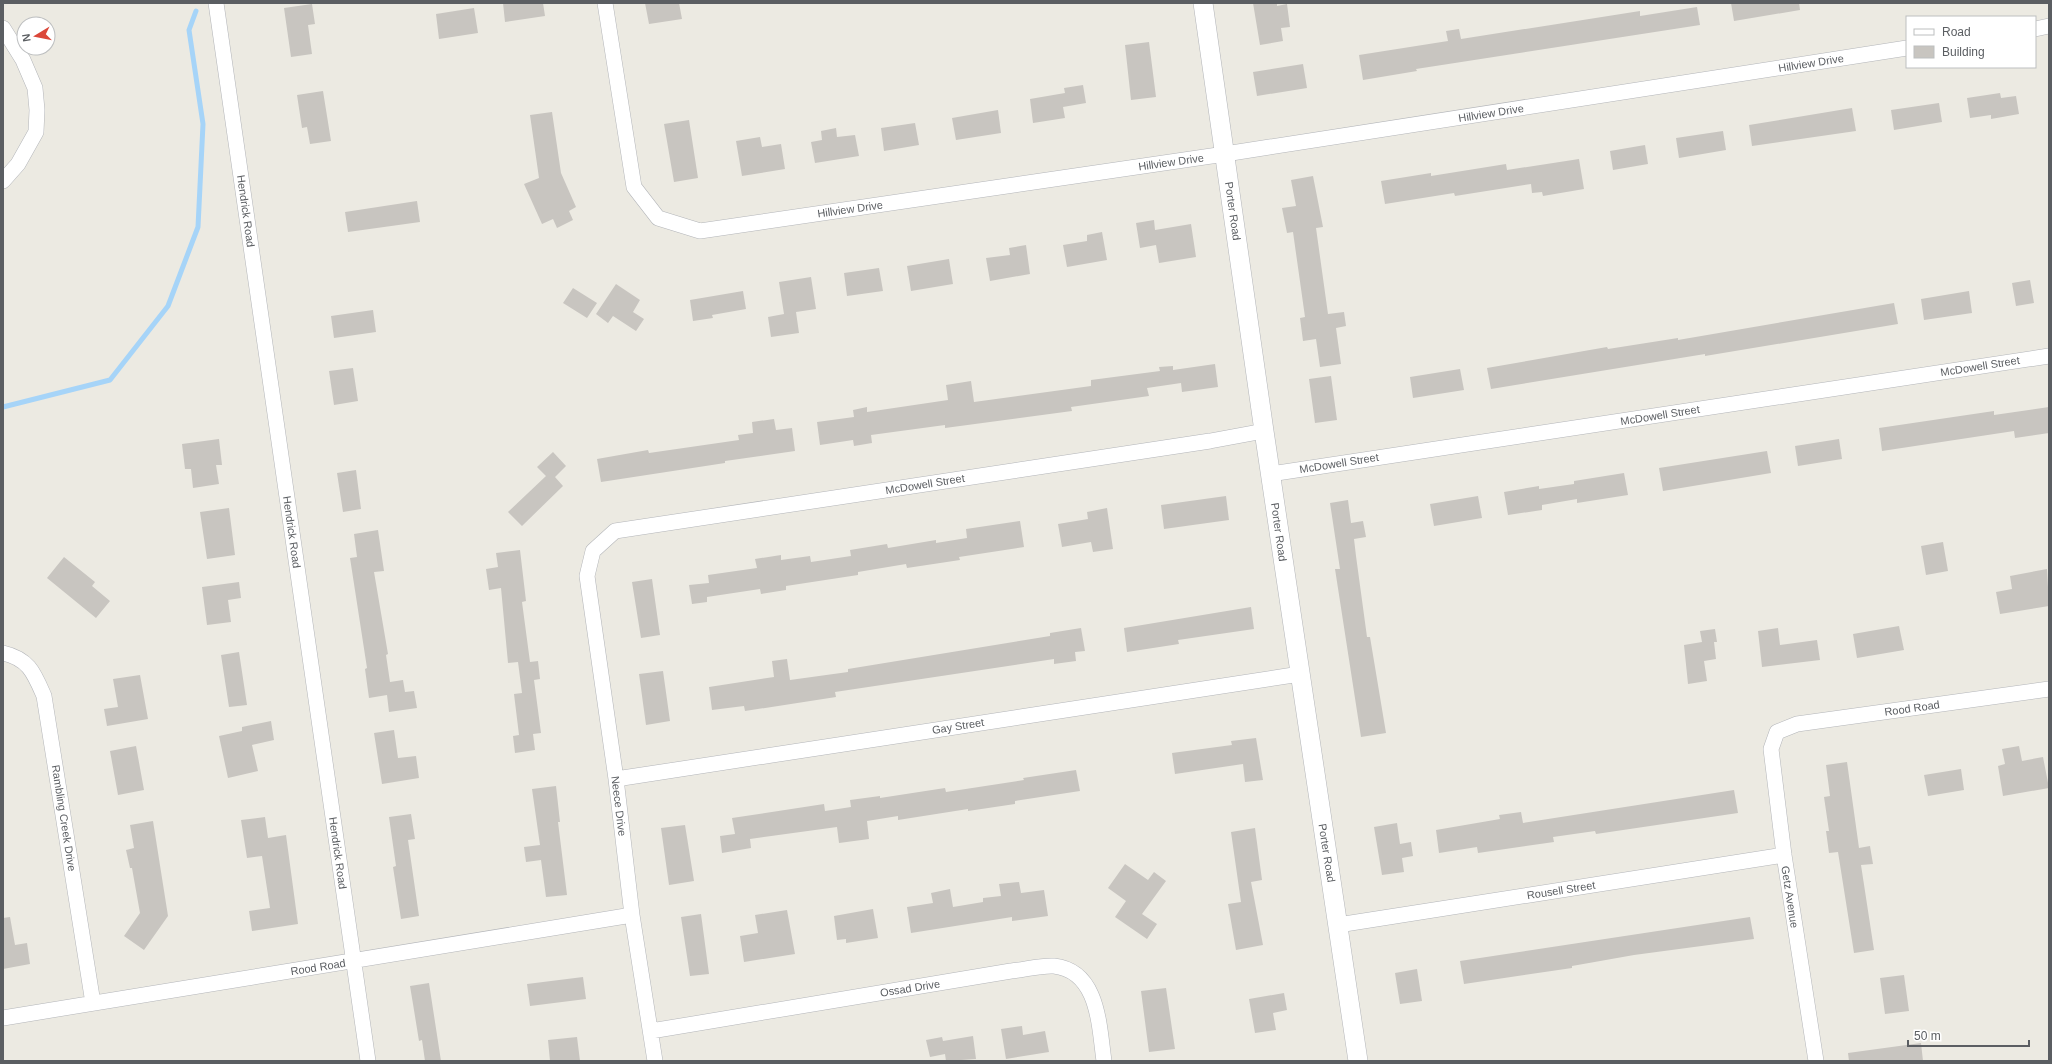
<svg xmlns="http://www.w3.org/2000/svg" width="2052" height="1064" viewBox="0 0 2052 1064" font-family="Helvetica,sans-serif">
<style>
.lines{fill:none;stroke-linecap:round;stroke-linejoin:round}
.stream{stroke:#a6d4f8;stroke-width:5}
.building{fill:#c8c5c0}
.minor-casing{stroke:#b3b5b9;stroke-width:16}
.tertiary-casing{stroke:#b3b5b9;stroke-width:20}
.minor{stroke:#fff;stroke-width:15}
.tertiary{stroke:#fff;stroke-width:19}
.labels{text-anchor:middle;stroke-width:3;stroke-linejoin:round;paint-order:stroke}
.street-label{font-size:11px;fill:#5b5e62;stroke:#fff}
</style>
<rect width="100%" height="100%" fill="#eceae2"/>
<g class="lines">
<!-- stream -->
<path class="stream" d="M3,407l107,-27 58,-74 30,-79 5,-103 -14,-94 7,-19"/>
</g>
<!-- building -->
<path class="building" d="M503,3h40l2,13 -40,6z
M645,3h34l3,16 -33,5z
M1253,3h24v3l10,-2 3,23 -9,1 2,13 -23,4z
M1731,3h68l1,7 -66,11z
M312,4l3,20 -7,1 4,29 -21,3 -7,-49z
M1697,7l3,18 -284,44 1,2 -54,9 -4,-25 89,-14 -2,-10 13,-2 2,10 179,-28v5z
M474,8l4,25 -39,6 -3,-25z
M1149,42l7,55 -25,3 -6,-55z
M1303,64l4,24 -50,8 -4,-24z
M1083,85l3,18 -23,4 2,11 -32,5 -3,-24 35,-6 -1,-5z
M323,91l8,50 -21,3 -3,-17 -5,1 -5,-33z
M2000,93l1,5 15,-2 3,18 -28,5v-4l-21,3 -3,-20z
M1939,103l3,19 -48,8 -3,-20z
M1852,108l4,23 -104,15 -3,-21z
M998,110l3,23 -45,7 -4,-22z
M552,112l9,61 15,34 -7,4 4,9 -16,8 -4,-9 -11,5 -18,-40 15,-6 -9,-63z
M689,120l9,58 -24,4 -10,-58z
M915,123l4,22 -35,6 -3,-23z
M836,128l1,9 18,-2 4,21 -44,7 -4,-21 11,-2 -1,-9z
M1723,131l3,19 -47,8 -3,-20z
M760,137l2,10 19,-3 4,25 -43,7 -6,-35z
M1645,145l3,19 -35,6 -3,-19z
M1579,159l5,30 -41,7 -1,-4 -10,1 -1,-9 -76,12 -1,-3 -69,11 -4,-23 50,-8v3l75,-12 1,6z
M1313,176l10,51 -7,1 12,86 16,-2 2,14 -10,2 5,36 -21,3 -4,-28 -13,2 -3,-23 5,-1 -12,-85 -6,1 -5,-25 14,-2 -5,-26z
M417,201l3,21 -72,10 -3,-20z
M1154,220l1,10 36,-6 5,33 -37,6 -3,-18 -16,3 -4,-25z
M1102,232l5,28 -40,7 -4,-22 24,-4v-6z
M1026,245l4,29 -40,7 -4,-23 24,-3 -1,-7z
M949,259l4,25 -42,7 -4,-25z
M879,268l4,23 -36,5 -3,-23z
M811,277l5,32 -20,3 3,21 -28,4 -3,-20 16,-3 -5,-32z
M2030,280l4,23 -18,3 -4,-23z
M616,284l24,16 -7,12 11,7 -8,12 -23,-15 -5,7 -12,-9z
M573,288l24,15 -10,15 -24,-15z
M743,291l3,18 -34,6 1,3 -20,3 -3,-21z
M1969,291l3,22 -48,7 -3,-21z
M1894,303l4,21 -193,32v-2l-214,35 -4,-21 120,-21 1,2 70,-11v2z
M373,310l3,22 -42,6 -3,-22z
M1215,364l3,23 -36,5 -1,-9 -34,5 2,8 -78,11 1,4 -127,17v-3l-74,10 1,8 -18,3 -1,-6 -33,5 -3,-23 37,-5 -1,-7 14,-3v5l81,-12 -2,-15 25,-4 3,21 117,-16v-6l69,-9 -1,-4 14,-1v4z
M353,368l5,33 -24,4 -5,-34z
M1460,369l4,21 -51,8 -3,-21z
M1331,376l6,44 -22,3 -6,-44z
M2049,407v26l-34,5 -1,-7 -132,20 -3,-23 115,-17v4z
M774,419l2,11 16,-2 3,23 -70,10v2l-124,19 -4,-23 51,-9 1,3 90,-13 -1,-5 15,-2 -1,-11z
M219,439l3,26h-6l3,19 -26,4 -2,-19h-6l-3,-25z
M1839,439l3,20 -44,7 -3,-20z
M1767,451l4,22 -108,18 -4,-23z
M553,452l13,14 -11,11 8,9 -41,40 -14,-14 38,-36 -9,-9z
M356,470l5,39 -18,3 -6,-39z
M1624,473l4,22 -51,8v-4l-35,6v5l-34,5 -4,-23 35,-6v3l35,-5v-3z
M1226,496l3,24 -65,9 -3,-24z
M1478,496l4,22 -48,8 -4,-22z
M1348,500l3,23 12,-2 3,16 -12,2 2,17 11,81h3l16,96 -25,4 -26,-168h5l-10,-66z
M229,508l6,47 -28,4 -7,-47z
M1107,508l6,41 -20,3 -2,-10 -29,5 -4,-23 30,-5 -1,-7z
M1020,521l4,26 -65,10 1,3 -53,8 -1,-4 -48,8v3l-72,11v4l-25,4 -1,-5 -53,8v5l-15,2 -3,-19 20,-2 -1,-8 49,-7 -2,-9 26,-4v5l29,-4 1,6 40,-6 -1,-6 37,-6 1,4 48,-8v3l31,-5 -1,-9z
M378,530l6,41 -10,1 14,82 -2,1 4,27 13,-2 2,12 9,-1 3,17 -28,4 -2,-17 -18,3 -4,-29 2,-1 -17,-110 7,-1 -3,-23z
M1943,542l5,29 -22,4 -5,-29z
M520,550l6,51 -4,1 8,60 8,-1 2,18 -6,1 7,53 -8,1 2,16 -20,3 -2,-17 6,-1 -5,-41 8,-1 -4,-31 -10,1 -7,-75 -12,2 -3,-21 12,-2 -2,-14z
M64,557l31,25 -3,4 18,15 -14,17 -49,-40z
M2047,569l2,37 -49,8 -4,-22 16,-3 -2,-13z
M652,579l8,56 -19,3 -9,-56z
M239,582l2,16 -13,2 3,22 -24,3 -5,-38z
M1251,607l3,22 -76,11 1,4 -52,8 -3,-24z
M1899,626l5,24 -47,8 -4,-24z
M1081,628l4,23 -10,1 1,9 -22,3v-5l-219,33 1,5 -91,14 -1,-5 -32,4 -3,-23 65,-10 -2,-16 15,-2 3,21 58,-8v-3l202,-33v-3z
M1778,628l2,17 37,-5 3,20 -58,7 -4,-36z
M1715,629l2,13h-3l2,17 -12,2 3,20 -19,3 -4,-39 18,-3 -2,-11z
M239,652l8,53 -18,2 -8,-52z
M663,671l7,50 -24,4 -7,-51z
M140,675l8,44 -41,7 -3,-17 14,-2 -5,-28z
M271,721l3,19 -22,5 6,26 -30,7 -9,-42 23,-5v-4z
M394,730l4,28 18,-2 3,22 -37,6 -8,-51z
M1256,738l7,42 -18,2 -2,-18 -68,10 -3,-21 60,-8 -1,-4z
M136,746l8,44 -26,5 -8,-44z
M2019,746l3,15 21,-4 6,31 -46,8 -5,-30 7,-2 -3,-15z
M1847,762l12,86 11,-2 3,18 -12,1 13,85 -20,3 -16,-101 -9,1 -3,-22h3l-5,-34 6,-1 -4,-31z
M1961,769l3,21 -36,6 -4,-21z
M1076,770l4,21 -65,10v3l-47,7v-2l-70,11v-4l-31,5 2,18 -30,4 -2,-16 -87,12 1,9 -29,5 -2,-17 15,-2 -3,-16 92,-14 1,7 26,-4 -1,-7 30,-4v2l65,-10 1,4 78,-12 -1,-2z
M556,786l4,36h-2l9,73 -21,2 -5,-37 -15,2 -2,-15 16,-2 -8,-56z
M1734,790l4,23 -142,21 -1,-3 -42,6 1,5 -76,11 -1,-6 -38,6 -3,-23 64,-11 -1,-4 22,-3 2,11z
M411,814l4,25 -7,1 11,76 -18,3 -8,-52 3,-1 -7,-49z
M265,817l3,21 18,-3 12,89 -46,7 -3,-20 21,-3 -8,-52 -15,2 -6,-38z
M153,821l15,95 -24,34 -20,-14 16,-23 -8,-45h-2l-4,-18 8,-2 -4,-23z
M1397,823l3,21 11,-2 2,14 -11,2 2,14 -22,3 -8,-48z
M685,825l9,56 -25,4 -8,-57z
M1255,828l7,52 -11,2 12,63 -27,5 -8,-46 13,-2 -10,-70z
M1125,864l23,16 6,-8 12,9 -24,33 15,10 -10,15 -32,-22 11,-16 -18,-13z
M1019,882l2,11 23,-3 4,26 -36,5v-4l-101,16 -4,-26 26,-4 -2,-10 19,-4 3,18 30,-5v-4l18,-2 -2,-12z
M873,909l5,29 -32,5v-4l-9,1 -3,-24z
M787,910l8,44 -51,8 -4,-26 18,-3 -3,-18z
M701,914l8,60 -19,2 -9,-59z
M10,917l5,28 12,-2 3,21 -27,5v-51z
M1750,917l4,22 -120,16 -62,11v2l-108,16 -4,-23z
M1417,969l5,32 -22,3 -5,-31z
M1904,975l5,36 -24,3 -5,-36z
M583,977l3,22 -56,7 -3,-22z
M429,983l12,78h-16l-3,-21 -3,1 -6,-37 -3,-18z
M1166,988l9,61 -26,3 -8,-61z
M1284,993l3,17 -14,3 3,17 -21,3 -6,-34z
M1022,1026l1,9 22,-4 4,21 -43,7 -5,-30z
M973,1036l3,23 -30,2 -1,-7 -15,3 -4,-17 16,-3 1,4z
M577,1037l3,24h-30l-2,-21z
M1921,1043l2,18h-74l-1,-8z"/>
<g class="lines">
<!-- minor casing -->
<g class="minor-casing">
<path id="minor" d="M216,3l152,1058
M605,3l29,184 24,31 42,13 525,-77 682,-106
M3,28l20,32 12,28 2,22 -1,22 -18,32 -15,17
M2035,29l14,-3
M1270,474l779,-118
M3,653c26,6 31,20 41,43l49,307
M616,779l684,-105
M1338,925l446,-70
M3,1018l629,-103
M651,1031l360,-60c13,-1 30,-6 43,-5 45,5 45,60 50,95
M655,1061l-23,-146 -16,-136 -29,-203 6,-25 22,-20 595,-90 54,-10
M1816,1061l-32,-206 -13,-106 6,-17 20,-8 252,-35"/>
</g>
<!-- tertiary casing -->
<g class="tertiary-casing">
<path id="tertiary" d="M1203,3l61,428 94,630"/>
</g>
<!-- minor -->
<use href="#minor" class="minor"/>
<!-- tertiary -->
<use href="#tertiary" class="tertiary"/>
</g>
<g class="labels">
<!-- street labels -->
<g class="street-label">
<text transform="translate(1811 63) rotate(-9)" y="4">Hillview Drive</text>
<text transform="translate(1491 113) rotate(-9)" y="4">Hillview Drive</text>
<text transform="translate(1171 162) rotate(-8)" y="4">Hillview Drive</text>
<text transform="translate(850 209) rotate(-8)" y="4">Hillview Drive</text>
<text transform="translate(246 211) rotate(82)" y="4">Hendrick Road</text>
<text transform="translate(1233 211) rotate(82)" y="4">Porter Road</text>
<text transform="translate(1980 366) rotate(-9)" y="4">McDowell Street</text>
<text transform="translate(1660 415) rotate(-9)" y="4">McDowell Street</text>
<text transform="translate(1339 463) rotate(-9)" y="4">McDowell Street</text>
<text transform="translate(925 484) rotate(-9)" y="4">McDowell Street</text>
<text transform="translate(292 532) rotate(82)" y="4">Hendrick Road</text>
<text transform="translate(1279 532) rotate(82)" y="4">Porter Road</text>
<text transform="translate(1912 708) rotate(-8)" y="4">Rood Road</text>
<text transform="translate(958 726) rotate(-9)" y="4">Gay Street</text>
<text transform="translate(619 806) rotate(83)" y="4">Neece Drive</text>
<text transform="translate(64 818) rotate(81)" y="4">Rambling Creek Drive</text>
<text transform="translate(338 853) rotate(82)" y="4">Hendrick Road</text>
<text transform="translate(1327 853) rotate(81)" y="4">Porter Road</text>
<text transform="translate(1561 890) rotate(-9)" y="4">Rousell Street</text>
<text transform="translate(1790 897) rotate(81)" y="4">Getz Avenue</text>
<text transform="translate(318 967) rotate(-9)" y="4">Rood Road</text>
<text transform="translate(910 988) rotate(-9)" y="4">Ossad Drive</text>
</g>
</g>
<!-- border -->
<rect width="2052" height="1064" fill="none" stroke="#5b5e62" stroke-width="8"/>
<!-- legend -->
<rect x="1906" y="16" width="130" height="52" fill="#ffffff" stroke="#bdbfc0"/>
<rect x="1914" y="29" width="20" height="6" fill="#ffffff" stroke="#bdbfc0"/>
<text x="1942" y="36" font-size="12" fill="#5b5e62">Road</text>
<rect x="1914" y="46" width="20" height="12" fill="#c8c5c0" stroke="#bdbfc0"/>
<text x="1942" y="56" font-size="12" fill="#5b5e62">Building</text>
<!-- north arrow -->
<g transform="translate(36 36) rotate(260)"><circle r="19" fill="#ffffff" stroke="#bdbfc0"/>
<path d="M0-3L7 15L0 10L-7 15Z" fill="#db4739"/>
<text y="-6" font-size="11" font-weight="bold" text-anchor="middle" fill="#5b5e62">N</text>
</g>
<!-- scale -->
<path d="M1908 1040v6h121v-6" fill="none" stroke="#5b5e62" stroke-width="2"/>
<text x="1914" y="1040" font-size="12" fill="#5b5e62" stroke="#ffffff" stroke-width="3" paint-order="stroke">50 m</text>
</svg>
